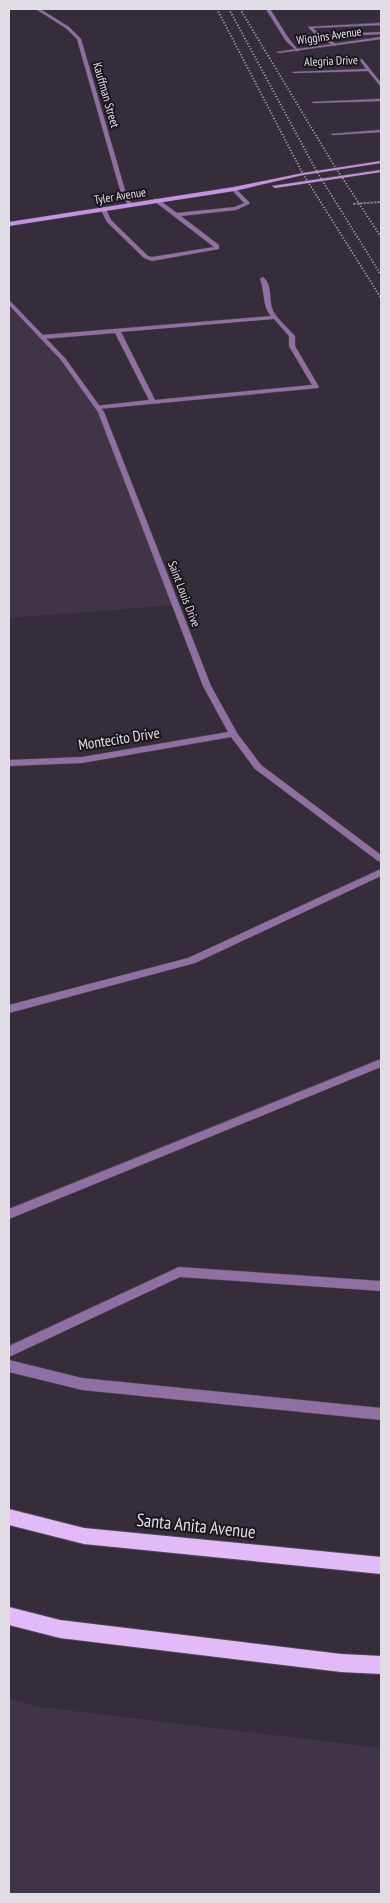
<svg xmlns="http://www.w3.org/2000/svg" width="390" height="1903" viewBox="0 0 390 1903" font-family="'PT Sans Narrow',sans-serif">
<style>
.built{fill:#403546}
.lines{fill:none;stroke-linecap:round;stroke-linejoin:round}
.lane-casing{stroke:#514955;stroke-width:1}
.street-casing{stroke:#514955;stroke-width:1}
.secondary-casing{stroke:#514955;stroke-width:1}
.primary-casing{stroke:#514955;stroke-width:2}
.path{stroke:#837d87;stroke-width:2;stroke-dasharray:2.5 1;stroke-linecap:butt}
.lane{fill:#906fa2;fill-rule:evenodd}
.street{fill:#906fa2;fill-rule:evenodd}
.secondary{fill:#c691e2;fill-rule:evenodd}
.primary{fill:#e2baf8;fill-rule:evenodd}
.rail{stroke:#b3adb6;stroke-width:2;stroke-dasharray:1 2;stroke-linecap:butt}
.labels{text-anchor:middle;stroke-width:4;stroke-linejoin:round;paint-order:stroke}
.far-street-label{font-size:12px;fill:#e2dde5;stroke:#1a171c}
.street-label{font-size:15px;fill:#e2dde5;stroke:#1a171c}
.near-street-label{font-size:18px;fill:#e2dde5;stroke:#1a171c}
</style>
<rect width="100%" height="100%" fill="#352d39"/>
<!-- built -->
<path class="built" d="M13,306l50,53 38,53 75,193 -167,13v-311z
M9,1699l31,8 341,41v146h-372z"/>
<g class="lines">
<!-- lane casing -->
<g class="lane-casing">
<path id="lane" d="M266,9h4l19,30 10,12h-2l-11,-10z
M381,23v2l-68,3 7,7 61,-3v2l-57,3 12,7 -1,2 -17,-9 -10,-10z
M234,187l15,15v2l-13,6 -55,6 38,29v4l-67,12 -8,-3 -37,-36 -7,-14 5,-1 6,13 37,36 4,1 62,-10 -60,-46v-2h4l19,14 58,-6 9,-4 -13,-14z
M263,277c9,7 6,20 9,31 2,8 17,21 23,28v10l24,41 -1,1 -220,21 -2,-1v-2l53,-6 -34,-67 -73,6 -3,-2 3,-2 229,-19c-9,-10 -6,-25 -11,-37zM274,319l15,17v10l23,39 -157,15 -34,-68z
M381,869v7l-186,87 -186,50v-8l179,-47z
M381,1059v8l-372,152v-10z
M179,1267l202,14v10l-201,-14 -171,80v-11z
M9,1360l73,18 299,30v12l-299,-30 -73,-18z"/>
</g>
<!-- street casing -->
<g class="street-casing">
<path id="street" d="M36,9h4l29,18 12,12 46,158 6,8h-4l-7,-8 -45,-158 -10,-10z
M381,37v2l-102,14 -2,-1z
M362,59l19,24v4l-13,-16 -74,2 -2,-1 74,-3 -6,-9z
M381,99v2l-67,2 -2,-1z
M381,130v2l-48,3 -2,-1z
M9,300l56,58 39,54 107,274 26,47 24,32 120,90v7l-3,-1 -123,-92 -24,-32 -149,26 -73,3v-6l73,-3 146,-25 -25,-46 -105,-274 -37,-52 -52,-55z"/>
</g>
<!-- secondary casing -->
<g class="secondary-casing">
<path id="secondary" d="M381,161v2l-78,12 -69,16 -225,35v-4l225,-35 69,-14z
M381,170v2l-106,16 -3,-2z"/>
</g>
<!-- primary casing -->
<g class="primary-casing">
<path id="primary" d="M9,1509l75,19 297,29v17l-297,-30 -75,-19z
M9,1607l51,13 281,34 40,2v18l-40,-2 -281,-34 -51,-13z"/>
</g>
<!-- path -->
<path class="path" d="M353,204l28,-2"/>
<!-- lane -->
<use href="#lane" class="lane"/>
<!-- street -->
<use href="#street" class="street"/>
<!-- secondary -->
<use href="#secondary" class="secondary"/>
<!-- primary -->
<use href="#primary" class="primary"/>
<!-- rail -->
<path class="rail" d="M217,9l86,165 78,124
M229,9l88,163 64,103
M240,9l92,153 49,75"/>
</g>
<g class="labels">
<!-- far-street labels -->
<g class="far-street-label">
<text transform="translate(329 36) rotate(-8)" y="4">Wiggins Avenue</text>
<text transform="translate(331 61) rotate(-2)" y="4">Alegria Drive</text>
<text transform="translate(106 95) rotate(74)" y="4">Kauffman Street</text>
<text transform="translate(120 196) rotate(-9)" y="4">Tyler Avenue</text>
<text transform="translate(184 594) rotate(69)" y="4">Saint Louis Drive</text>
</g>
<!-- street labels -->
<g class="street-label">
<text transform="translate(119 739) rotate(-9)" y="5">Montecito Drive</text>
</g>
<!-- near-street labels -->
<g class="near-street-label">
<text transform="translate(196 1526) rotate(6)" y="6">Santa Anita Avenue</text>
</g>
</g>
<!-- border -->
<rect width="390" height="1903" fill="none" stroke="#e2dde5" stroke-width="20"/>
</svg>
